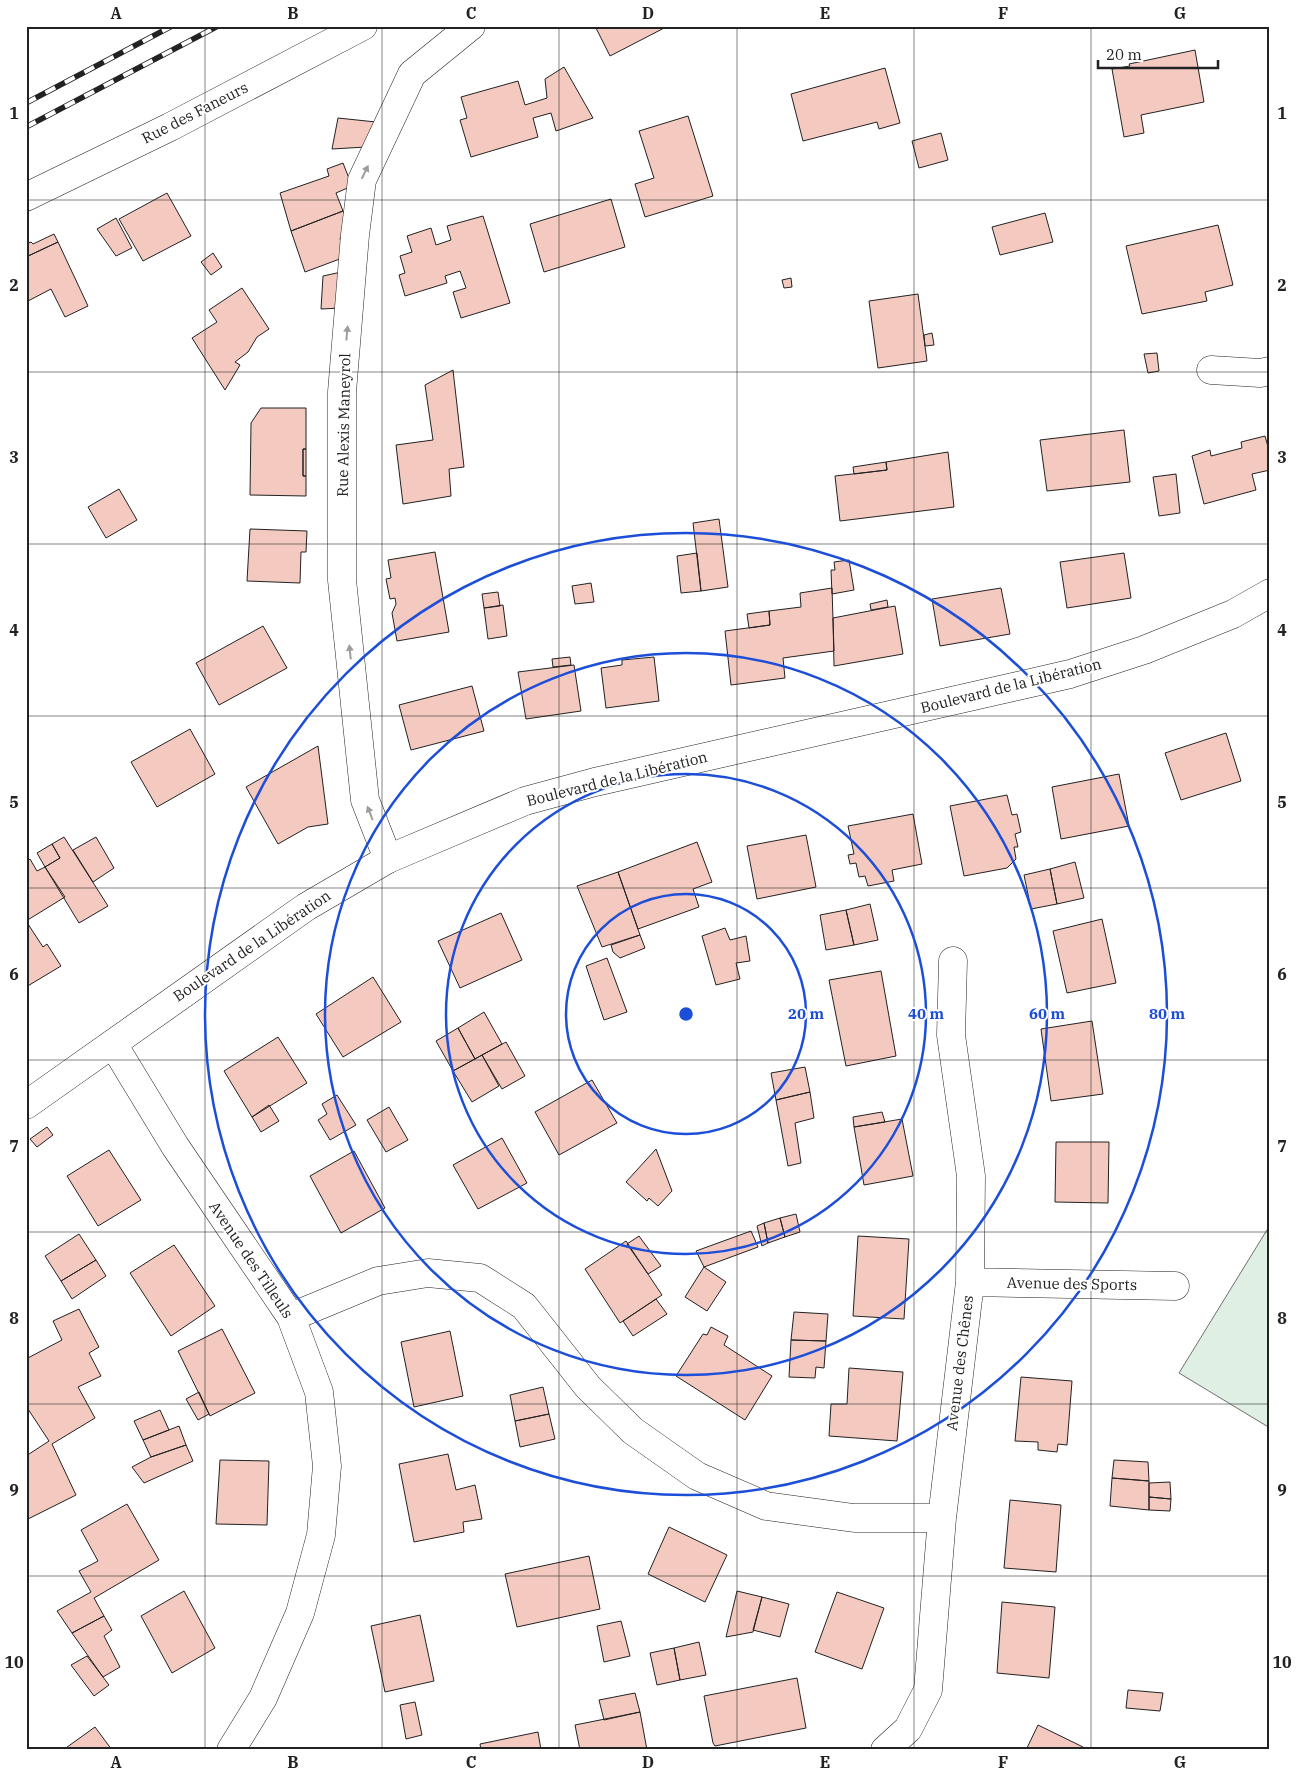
<svg xmlns="http://www.w3.org/2000/svg" width="1296" height="1776" viewBox="0 0 1296 1776" font-family="'IBM Plex Serif',serif">
<style>
.green{fill:#e0efe3;stroke:#6f6f6f}
.building{fill:#f3c9c0;stroke:#222}
.lines{fill:none;stroke-linecap:round;stroke-linejoin:round}
.street-casing{stroke:#222;stroke-width:29}
.secondary-casing{stroke:#222;stroke-width:29}
.street{stroke:#fff;stroke-width:28}
.secondary{stroke:#fff;stroke-width:28}
.rail-casing{stroke:#222;stroke-width:5.5}
.rail{stroke:#fff;stroke-width:4;stroke-dasharray:11;stroke-linecap:butt}
.oneway{fill:#9c9c9c}
.grid{fill:none;stroke:#222;stroke-width:1;stroke-opacity:0.55}
.ring{fill:none;stroke:#1d4ed8;stroke-width:2.5}
.labels{text-anchor:middle;stroke-width:4;stroke-linejoin:round;paint-order:stroke}
.street-label{font-size:15px;fill:#222;stroke:#fff}
.centre{fill:#1d4ed8;stroke:#fff;stroke-width:2.5}
.ring-label{font-size:15px;text-anchor:middle;font-weight:bold;fill:#1d4ed8;stroke:#fff;stroke-width:4;stroke-linejoin:round;paint-order:stroke}
.neatline{fill:none;stroke:#222;stroke-width:2}
.grid-label{font-size:16px;text-anchor:middle;font-weight:bold;fill:#222}
</style>
<rect width="100%" height="100%" fill="#fff"/>
<!-- green -->
<path class="green" d="M1270,1225v203l-91,-55z"/>
<!-- building -->
<path class="building" d="M595,26h73l-58,30z
M1195,50l9,52 -63,13 3,18 -20,4 -12,-68 18,-3 -1,-2z
M564,67l29,51 -37,13 -5,-18 -18,5 5,19 -67,20 -11,-37 7,-2 -6,-21 57,-16 7,24 22,-7 -2,-19z
M885,68l15,55 -21,6 -2,-7 -74,19 -12,-47z
M688,116l25,80 -68,21 -10,-33 19,-6 -15,-47z
M338,118l38,4 -10,25 -34,2z
M941,133l7,27 -29,8 -7,-27z
M343,163l9,23 -16,7 7,18 -52,20 -11,-38 49,-17 -2,-7z
M167,193l24,43 -48,25 -24,-42z
M611,199l14,48 -81,25 -14,-48z
M343,211l8,23 -11,4 5,19 -40,15 -14,-41z
M1045,213l8,29 -53,13 -8,-28z
M483,216l27,87 -49,15 -8,-26 13,-4 -6,-17 -15,5 2,7 -42,13 -6,-21 6,-2 -5,-17 12,-4 -5,-16 24,-8 5,17 15,-5 -4,-14z
M116,218l16,30 -16,8 -19,-27z
M1218,225l15,60 -28,7 2,9 -65,13 -16,-68z
M54,234l4,8 -32,15v-13l5,-2 2,2z
M58,242l30,64 -23,11 -14,-28 -23,12 -2,-3v-41z
M213,253l9,14 -11,8 -10,-13z
M346,271l-5,37 -20,1 2,-33z
M791,278l1,9 -8,1 -2,-8z
M242,288l27,41 -12,8 -9,15 -13,10 5,3 -15,25 -33,-52 25,-16 -8,-12z
M918,294l9,67 -49,7 -9,-67z
M932,333l2,12 -9,1 -1,-11z
M1157,353l2,18 -11,2 -4,-19z
M453,370l11,97 -15,2 2,27 -48,8 -7,-59 37,-5 -8,-55z
M261,408h45v41h-3v27h3v20l-56,-1 1,-72z
M1124,430l6,52 -83,9 -7,-51z
M1265,436l5,18v16l-18,4 4,16 -52,14 -12,-48 18,-6 1,6 31,-8 -1,-6z
M303,449h3v27h-3z
M948,452l6,55 -114,14 -5,-45 52,-6 -1,-8z
M886,462l1,8 -33,4 -1,-7z
M1176,474l4,39 -21,3 -6,-39z
M119,489l18,31 -31,18 -18,-31z
M719,519l9,68 -27,4 -8,-68z
M250,529l57,2 -1,21h-5l-1,31 -53,-2z
M435,552l14,80 -52,9 -5,-28 4,-9 -1,-6 -5,1 -4,-20 5,-1 -3,-18z
M697,553l4,38 -20,2 -4,-37z
M1124,553l7,45 -64,10 -7,-46z
M849,560l5,30 -22,4 -1,-24h4l-1,-8z
M591,583l3,19 -19,2 -3,-18z
M832,588l2,63 -51,7 2,20 -54,7 -6,-54 45,-6 -1,-14 32,-4 -1,-14z
M1001,588l9,46 -70,12 -8,-47z
M498,592l2,14 -16,2 -2,-14z
M887,600l1,7 -17,3 -1,-6z
M503,605l4,31 -19,3 -4,-31z
M895,606l8,48 -69,12 -1,-48z
M769,611l1,14 -21,3 -2,-14z
M263,626l24,42 -68,37 -23,-42z
M570,657l1,8 -18,2 -1,-8z
M654,657l5,44 -53,7 -5,-40 21,-3v-5z
M574,665l7,46 -55,8 -8,-47z
M472,686l12,45 -73,19 -12,-45z
M190,729l25,45 -58,33 -26,-45z
M1226,733l15,48 -60,19 -16,-47z
M318,746l10,78 -20,3 -30,17 -32,-57z
M1119,774l10,52 -68,13 -9,-52z
M1007,795l5,20 5,-1 4,18 -6,2 3,13h-4l2,12 -9,9 -43,8 -14,-70z
M913,814l9,50 -30,6 2,11 -26,5 -3,-10 -6,1 -3,-14 -6,1 -2,-9 6,-1 -6,-28z
M806,835l10,52 -59,12 -10,-53z
M64,837l44,69 -29,17 -34,-56 15,-9 -8,-14z
M96,837l18,31 -21,14 -20,-32z
M697,842l15,40 -19,7 6,18 -61,22 -20,-57z
M52,844l8,14 -15,9 -8,-14z
M30,859l7,12 8,-4 20,30 -39,24v-59z
M1075,862l9,36 -27,6 -7,-35z
M1050,869l7,35 -26,5 -7,-34z
M618,872l22,63 -38,12 -25,-61z
M870,904l8,36 -24,5 -8,-35z
M846,910l8,35 -28,5 -6,-35z
M501,913l21,47 -62,28 -22,-47z
M1102,919l14,64 -49,10 -14,-62z
M26,921l17,26 4,-3 14,22 -35,21z
M725,928l5,12 16,-4 4,25 -14,2 4,16 -24,6 -14,-49z
M640,935l5,13 -25,10 -7,-6 -2,-7z
M607,958l20,54 -23,8 -18,-54z
M881,971l15,85 -50,10 -17,-86z
M373,977l28,45 -58,35 -27,-43z
M484,1012l18,32 -27,15 -17,-31z
M1092,1021l11,73 -52,7 -10,-72z
M458,1028l17,31 -22,12 -17,-30z
M278,1037l29,46 -55,34 -28,-46z
M506,1042l19,34 -23,13 -20,-34z
M482,1055l17,31 -27,16 -19,-31z
M805,1067l5,25 -34,8 -5,-27z
M592,1080l25,43 -58,32 -24,-43z
M810,1092l4,26 -19,5 6,40 -13,3 -12,-66z
M337,1095l19,30 -26,15 -12,-20 9,-6 -5,-10z
M269,1105l10,16 -18,11 -9,-15z
M389,1107l19,33 -22,12 -19,-32z
M882,1112l3,10 -31,5 -1,-10z
M902,1119l11,57 -49,9 -10,-58z
M47,1127l6,8 -16,12 -7,-8z
M502,1138l25,45 -49,26 -25,-44z
M1056,1142h53l-1,61 -53,-1z
M656,1149l16,42 -14,15 -9,-8 -2,3 -21,-19z
M109,1150l32,50 -43,26 -31,-50z
M354,1151l31,57 -44,25 -31,-57z
M796,1214l4,18 -15,5 -5,-19z
M780,1218l5,19 -17,6 -4,-20z
M764,1223l4,20 -6,3 -5,-20z
M751,1231l7,16 -54,20 -8,-16z
M79,1234l17,26 -35,21 -16,-25z
M639,1236l22,30 -13,8 -21,-30z
M858,1236l51,3 -5,80 -51,-3z
M626,1241l36,54 -42,28 -35,-54z
M174,1245l41,61 -44,30 -41,-63z
M96,1260l10,16 -34,23 -11,-18z
M704,1267l22,15 -19,29 -22,-14z
M656,1299l11,15 -34,22 -10,-15z
M79,1309l20,38 -10,6 12,23 -23,11 17,31 -43,26 24,51 -50,25v-64l23,-15 -23,-35v-47l36,-19 -9,-19z
M794,1312l34,2 -2,27 -35,-1z
M711,1327l17,9 -4,9 48,31 -27,44 -69,-44 27,-42 4,1z
M222,1329l33,64 -45,23 -32,-65z
M450,1331l13,65 -49,11 -13,-65z
M791,1340l35,1 -2,27 -8,-1 -1,11 -26,-1z
M849,1368l54,4 -6,69 -68,-5 2,-32h16z
M1021,1377l51,4 -5,64 -9,-1 -1,8 -19,-2v-8l-23,-1z
M543,1387l6,27 -34,7 -5,-26z
M199,1392l10,22 -11,6 -12,-21z
M160,1410l9,20 -26,10 -9,-19z
M549,1414l6,25 -35,8 -5,-26z
M179,1426l7,19 -35,12 -8,-17z
M186,1445l7,16 -49,22 -12,-16 19,-10z
M448,1454l8,36 19,-5 7,34 -19,3 1,10 -50,10 -15,-78z
M220,1460l49,1 -2,64 -51,-1z
M1114,1460l34,2 1,19 -37,-3z
M1112,1478l37,3v29l-39,-4z
M1170,1482l1,17 -22,-2v-14z
M1149,1497l22,2 -1,12 -21,-1z
M1010,1500l51,5 -5,67 -52,-4z
M127,1504l32,56 -65,38 10,18 -32,17 -15,-22 34,-19 -12,-21 19,-10 -17,-31z
M669,1527l58,28 -22,47 -57,-28z
M589,1556l11,53 -83,18 -12,-53z
M184,1591l31,57 -43,25 -31,-57z
M737,1591l25,6 -9,35 -27,5z
M837,1592l47,16 -22,61 -47,-17z
M762,1597l27,7 -9,33 -27,-7z
M1002,1602l53,5 -6,71 -52,-5z
M420,1615l14,66 -49,11 -14,-66z
M104,1616l8,14 -8,6 16,31 -17,10 -31,-44z
M621,1621l9,35 -26,6 -7,-36z
M699,1642l7,33 -26,5 -6,-32z
M674,1648l6,32 -23,5 -7,-32z
M87,1656l22,29 -15,11 -23,-31z
M797,1678l9,50 -91,18 -2,-3 -9,-47z
M1128,1690l35,3 -3,18 -34,-3z
M635,1693l5,19 -36,8 -5,-20z
M415,1702l7,33 -16,4 -6,-34z
M640,1712l7,38h-67l-5,-25z
M1038,1725l45,22 -1,3h-56z
M95,1727l17,23h-49z
M538,1732l3,18h-60l-1,-6z"/>
<g class="lines">
<!-- street casing -->
<g class="street-casing">
<path id="street" d="M1211,370l49,3 10,-2
M388,859l-23,-59 -23,-220v-188l13,-157 7,-55 50,-106 59,-48
M113,1044l62,102 116,171 28,75 8,74 -6,69 -21,78 -37,85 -32,52
M970,1282l205,4
M291,1317l87,-36 50,-8 52,5 44,28 64,81 45,44 64,45 69,30 88,12h88
M885,1750l23,-21 20,-39 14,-172 28,-236 1,-106 -20,-141 2,-74"/>
</g>
<!-- secondary casing -->
<g class="secondary-casing">
<path id="secondary" d="M26,197l144,-70 193,-101
M26,1105l280,-198 82,-48 137,-58 70,-19 475,-108 74,-24 89,-36 37,-21"/>
</g>
<!-- street -->
<use href="#street" class="street"/>
<!-- secondary -->
<use href="#secondary" class="secondary"/>
<!-- rail casing -->
<g class="rail-casing">
<path id="rail" d="M26,103l146,-77
M26,127l192,-101"/>
</g>
<!-- rail -->
<use href="#rail" class="rail"/>
</g>
<!-- one-way arrows -->
<defs><path id="oneway-solid" d="M-6-.8H1V-3.2L6.5 0L1 3.2V.8H-6Z" transform="scale(1.25)"/></defs>
<g class="oneway">
<use href="#oneway-solid" transform="translate(365 172) rotate(-64)"/>
<use href="#oneway-solid" transform="translate(347 333) rotate(-85)"/>
<use href="#oneway-solid" transform="translate(350 652) rotate(-96)"/>
<use href="#oneway-solid" transform="translate(370 813) rotate(-111)"/>
</g>
<!-- grid -->
<path class="grid" d="M205,26v1724M382,26v1724M559,26v1724M737,26v1724M914,26v1724M1091,26v1724M26,200h1244M26,372h1244M26,544h1244M26,716h1244M26,888h1244M26,1060h1244M26,1232h1244M26,1404h1244M26,1576h1244"/>
<!-- distance rings -->
<g class="ring">
<circle cx="686" cy="1014" r="120"/>
<circle cx="686" cy="1014" r="240"/>
<circle cx="686" cy="1014" r="361"/>
<circle cx="686" cy="1014" r="481"/>
</g>
<g class="labels">
<!-- street labels -->
<g class="street-label">
<text transform="translate(195 113) rotate(-27)" y="5">Rue des Faneurs</text>
<text transform="translate(344 425) rotate(-89)" y="5">Rue Alexis Maneyrol</text>
<text transform="translate(1011 686) rotate(-14)" y="5">Boulevard de la Libération</text>
<text transform="translate(617 779) rotate(-14)" y="5">Boulevard de la Libération</text>
<text transform="translate(252 946) rotate(-34)" y="5">Boulevard de la Libération</text>
<text transform="translate(251 1260) rotate(56)" y="5">Avenue des Tilleuls</text>
<text transform="translate(1072 1284) rotate(1)" y="5">Avenue des Sports</text>
<text transform="translate(960 1363) rotate(-83)" y="5">Avenue des Chênes</text>
</g>
</g>
<circle cx="686" cy="1014" r="8" class="centre"/>
<g class="ring-label">
<text x="806" y="1019">20 m</text>
<text x="926" y="1019">40 m</text>
<text x="1047" y="1019">60 m</text>
<text x="1167" y="1019">80 m</text>
</g>
<!-- border -->
<rect width="1296" height="1776" fill="none" stroke="#ffffff" stroke-width="55"/>
<!-- scale -->
<path d="M1098 60v8h120v-8" fill="none" stroke="#222222" stroke-width="2.5"/>
<text x="1106" y="60" font-size="15" fill="#222222" stroke="#ffffff" stroke-width="4" paint-order="stroke">20 m</text>
<rect x="28" y="28" width="1240" height="1720" class="neatline"/>
<g class="grid-label">
<text x="116" y="19">A</text>
<text x="293" y="19">B</text>
<text x="471" y="19">C</text>
<text x="648" y="19">D</text>
<text x="825" y="19">E</text>
<text x="1003" y="19">F</text>
<text x="1180" y="19">G</text>
<text x="14" y="119">1</text>
<text x="1282" y="119">1</text>
<text x="14" y="291">2</text>
<text x="1282" y="291">2</text>
<text x="14" y="463">3</text>
<text x="1282" y="463">3</text>
<text x="14" y="636">4</text>
<text x="1282" y="636">4</text>
<text x="14" y="808">5</text>
<text x="1282" y="808">5</text>
<text x="14" y="980">6</text>
<text x="1282" y="980">6</text>
<text x="14" y="1152">7</text>
<text x="1282" y="1152">7</text>
<text x="14" y="1324">8</text>
<text x="1282" y="1324">8</text>
<text x="14" y="1496">9</text>
<text x="1282" y="1496">9</text>
<text x="14" y="1668">10</text>
<text x="1282" y="1668">10</text>
<text x="116" y="1768">A</text>
<text x="293" y="1768">B</text>
<text x="471" y="1768">C</text>
<text x="648" y="1768">D</text>
<text x="825" y="1768">E</text>
<text x="1003" y="1768">F</text>
<text x="1180" y="1768">G</text>
</g>
</svg>
